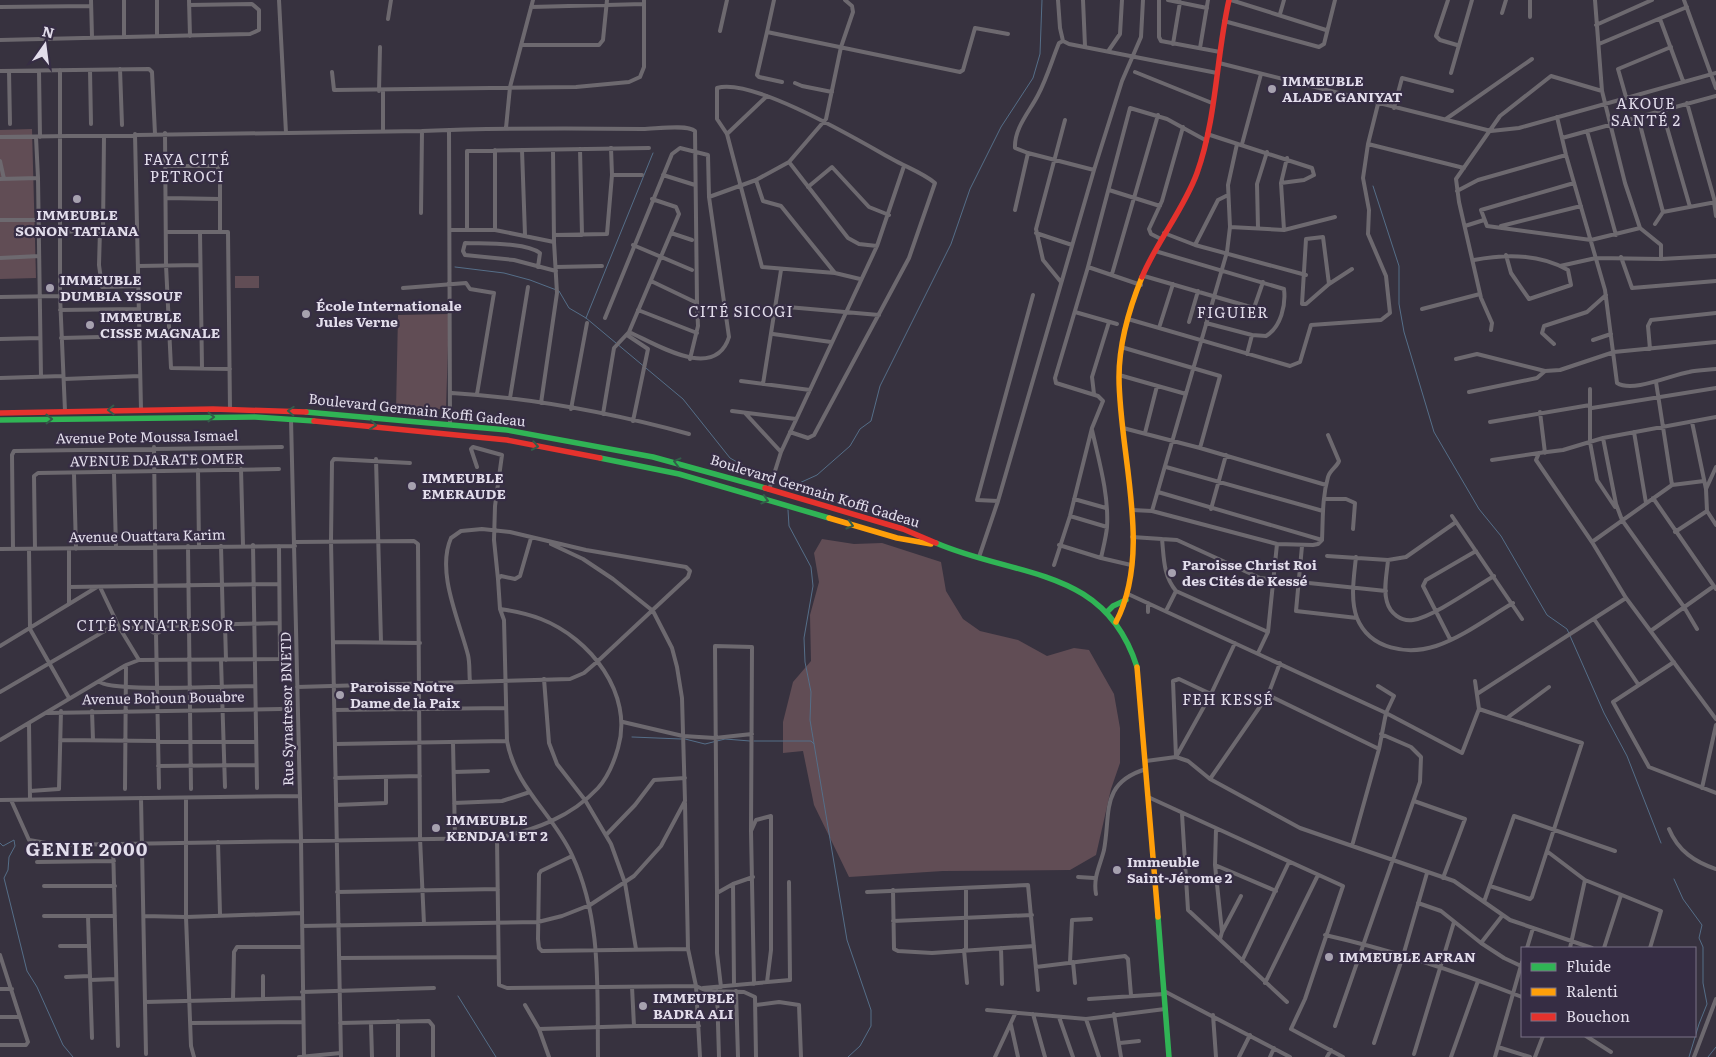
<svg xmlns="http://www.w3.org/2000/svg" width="1716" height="1057" viewBox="0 0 1716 1057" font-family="Literata,serif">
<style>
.green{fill:#614d55}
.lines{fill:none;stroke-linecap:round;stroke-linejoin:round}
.stream{stroke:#556e88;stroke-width:1}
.street{stroke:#6d696f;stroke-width:4}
.fast{stroke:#30b455;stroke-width:5.5}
.slow{stroke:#ff9f0a;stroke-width:5.5}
.jam{stroke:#e5322d;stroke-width:5.5}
.oneway{stroke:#345c4a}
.poi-dot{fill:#a6a1af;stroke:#362d44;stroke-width:2}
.labels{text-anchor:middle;stroke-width:4.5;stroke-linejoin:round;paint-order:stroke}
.poi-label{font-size:14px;font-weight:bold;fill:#e2ddeb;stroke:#362d44;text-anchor:start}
.street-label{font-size:14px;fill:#e2ddeb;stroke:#362d44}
.neighbourhood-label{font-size:15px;letter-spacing:1px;fill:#e2ddeb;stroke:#362d44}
.district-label{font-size:19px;font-weight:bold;letter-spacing:1px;fill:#e2ddeb;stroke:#362d44}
</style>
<rect width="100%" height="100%" fill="#37323f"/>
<!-- green -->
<path class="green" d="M32,129l4,149 -36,1v-149z
M235,276h24v12h-24z
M449,314l-3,95 -50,1 2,-95z
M822,539l32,5 28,-1 59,19 5,29 17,28 17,12 38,9 29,16 27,-8 15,2 25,44 6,34v35l-9,26 -15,66 -26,15 -127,1 -94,6 -35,-72 -11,-54 -20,2v-31l10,-40 18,-21 -1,-46 9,-33 -5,-29z"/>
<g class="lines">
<!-- stream -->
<path class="stream" d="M1373,186l26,80v38l5,28 30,100 45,77 22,27 46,79 20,14 37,84 23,43 34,87
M455,267l49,6 26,7 29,11 10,17 17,10 97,81 47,59 26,15 15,4
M586,318l67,-165
M777,480l13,10 5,-5 22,-10 33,-29 10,-17 11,-8 9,-35 71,-142 19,-55 31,-62 32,-49 7,-24 2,-54
M788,510l1,16 22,41 2,19 -9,52 1,24 6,30 -1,28 37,220 24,70v16l-11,20 -12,11
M632,737l49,2
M685,739l20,5 20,-5 25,2
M754,741h57l3,3
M0,843l3,3 11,-6 1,6 -6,11 -1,13 -4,8 23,93 10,16 26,58 10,12
M1674,879l9,20 19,26 -3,13 4,9v36l4,21 -8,20 -10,33
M458,996l38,61
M1708,1057l8,-10"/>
<!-- street -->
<path class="street" d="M91,0l1,37
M124,0v37
M157,0v36
M189,0l1,36
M279,0l7,133
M774,0l-7,32 193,40 3,-2 12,-42 33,6
M1058,0l2,28 3,13 6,3 148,29
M1083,0l2,46
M1159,0v37l2,4 59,11
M1168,0l39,8
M1231,0l95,30
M1448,0l-12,36 4,4 17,5
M1595,0l7,91 23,92 15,45 21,17v14
M1684,0l32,88
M0,7l91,-1
M531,7l113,-3
M1502,13l4,-13
M1280,14l4,-14
M1530,17v-17
M388,19l3,-19
M1660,19l23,62
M1224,21l95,26 5,-3 11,-44
M1596,25l56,-25
M720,31l7,-31
M767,32l-10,43 2,2 23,5
M0,40l250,-6 9,-4v-20l-7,-6 -63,1
M1173,44l7,-42
M1599,44l88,-37
M521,45h78l4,-5 4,-40
M1200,48l8,-48
M1109,50l11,-16 2,-34
M1219,63l272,68 28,-3 197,-55
M120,69l2,56
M60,70v226l5,115
M90,70l1,54
M0,71l149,-2 3,3 3,62
M9,71l1,53
M39,71l1,66
M332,72l2,18 242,-3 53,-5 11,-5 4,-10v-67
M1135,72l77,31
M1451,73l21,-73
M795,83l7,3 30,6
M379,91l1,-44
M1626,97l-8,-28 53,-22
M1687,103l28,99
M1394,108l8,-30 50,13
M1662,110l28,97
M1557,117l9,38 39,135 12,93c16,10 54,-8 72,-11 9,-2 18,-2 27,-3
M1638,117l25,95
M1446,119l86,-60
M506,128l4,-41 23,-87
M449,130l1,294
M383,131v-40
M1587,131l29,104
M165,133l1,132 5,103 59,1
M135,134l6,275
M727,134l40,-38
M1207,134l105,34 2,7 -10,5 -23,3 6,-25
M0,137l422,-6
M36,137l2,41
M1562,138l154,-42
M1242,144l19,-70
M1368,144l96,24
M580,149l2,86
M495,150v80
M522,150l3,85
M1028,153l-13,-5c-1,-20 15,-37 23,-53 9,-17 14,-35 21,-52l4,-2
M0,161l4,18
M789,162l59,76 11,6 18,2
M166,166h51l3,7v58
M612,175h30
M663,175l32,10
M0,179l38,-1 3,199
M756,180l7,21 18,5 54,67
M1281,183l3,47
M1574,183l-93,27 6,16 104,14 49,-12
M808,187l24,-20 37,40 20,8
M1109,190l51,16
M1457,191l21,-11 88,-25
M709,197l47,-17 33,-18 37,-43 15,-72 12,-35 -1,-6 -7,-6
M167,198l53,1
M1714,202l2,14
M1015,210l13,-57 66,17
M421,213l1,-82c74,-3 147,-3 221,-2 12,0 44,-5 52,2l2,172
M0,220h38
M1655,224l8,-12 53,-10
M1465,226l19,-6
M1501,226l80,-20
M1230,227l54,3 51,-13
M1258,228l-1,-44 10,-32
M467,229v-78l182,-3
M102,230l35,-1
M103,230l1,-94
M450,230h45l59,12
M61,232l39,-2 -1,35 3,22 36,-1
M167,232h61l2,178
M200,232l2,136
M671,233l21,7
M1036,233l36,12
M1164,233l31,12 111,30
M554,235l53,-1 5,-59 -1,-27
M1161,239l-10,-5 -2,-5 13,-28 21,-74
M633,245l59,25
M1195,245l23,-45 10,-5
M1155,251l129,38c2,16 -3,38 -18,47l-14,-1 -46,-12
M1621,257l11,31 84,-7
M0,258l39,-2
M1474,260c31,-6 66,-6 94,10l3,15 -42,14 -18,-26 -5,-18
M138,266l62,-1
M1560,266l36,-8 65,1 55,-3
M538,267l2,-14c-15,-11 -56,-9 -75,-10l-2,8 2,4 49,5 42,11
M556,267l46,-1
M1088,267l53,18
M1112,274l46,-159
M1144,276l110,32 9,-26
M651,281l46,22 1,23 -8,33
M1061,282l-18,-22 -7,-31 29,-109
M1329,284l-6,-47 -17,2 -4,65h4l23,-20 23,-15
M403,288l63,-5 4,6 24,4 -17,101
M0,297l60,-1
M776,306l103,9
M1422,309l58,-15
M60,310l79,-1
M638,310l59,23
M1075,312l42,12
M605,318l67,-164 8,-6 28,7 1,42 20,140c-14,45 -73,7 -100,-5
M1128,319l162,47 10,-4 11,-37 70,-5 9,-7 -4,-37 -18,-42 1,-24 -6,-32 5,-34 10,-40
M1189,322l9,-31
M1159,328l14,-44
M1491,330l1,-7 -11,-25 -22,-96 -3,-23 44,-63 51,-40 51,15
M773,334l58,8
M627,335l21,14 -15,72
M61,338l78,-2
M0,339l40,-1
M1593,340l18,-6
M1554,344l-12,-11 2,-7 43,-14 19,-17
M1121,347l99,29 -20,72
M1650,349l-2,-23 3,-6 65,-7
M1247,354l5,-19
M1456,359l21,-5 68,17 15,-1 54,-18 102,-10
M1119,375l67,19
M0,378l63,-2
M64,379l76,-3
M741,381l69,9
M1656,382l16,103
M763,384l18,-114
M1590,389v53l7,38 18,27
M1469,392l68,-14 8,-7
M452,393c79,5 160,20 237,41
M1094,394l-2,-17 17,-55
M510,398l18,-111
M541,403l16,-110 -3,-51 -1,-92
M1592,408l124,-20
M571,409l16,-86
M732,411l64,8
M1540,412l5,41
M745,413l36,39
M603,414l11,-66 15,-16 50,-118 -3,-7 -24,-8
M1716,417l-113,21 -40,12 -24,3 -3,7 56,82 34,56 90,121
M291,419l10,421 3,217
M1490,422l100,-17
M1692,422l14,67 1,22 9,14
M1123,428l77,20 126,37
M1092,430c7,31 17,65 15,97 -1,11 -4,21 -6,31
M790,432l18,6 6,-3 95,-177 26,-75c-12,-10 -29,-16 -43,-24 -34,-19 -140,-82 -175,-71v31l10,15 35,133 73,6 25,6
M1634,432l12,71
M1145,433l12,-47
M1603,438l13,66 6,16 62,87 13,22
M154,447l2,173
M376,459l5,183
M1492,460l47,-7
M477,467l-6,-18 2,-2 29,8 -7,51 -1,34 4,39
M1166,467l157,44
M241,469l2,76
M198,470l1,76
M114,473l2,75
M74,474l2,75
M1706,489l10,-22
M769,490l12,-38 96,-206 27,-80
M1158,492l164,48c1,-21 0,-42 6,-63 2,-7 9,-10 11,-16l-11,-26
M1653,498l63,91
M1074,499l32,9
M1324,499h22l9,4 -2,26
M998,501l-21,-1 56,-205
M1211,509l15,-54
M1132,510l20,1 125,33 36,1 5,-1 4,-4
M1152,511l75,-259 3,-25 -2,-42 9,-41
M1070,516l37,11
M1452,516l70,103
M1675,532l32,-21
M1132,537l45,3 83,38 126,13
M531,538l-11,38 -5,3 -14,-3 -3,3 2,30 4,11 3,121c8,46 46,73 65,114 30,64 25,133 26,202
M1162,539c2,19 1,36 14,52l92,41
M295,542l119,-1 4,3 2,294 4,86
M1592,542l80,-57 32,-4
M253,545l4,243
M1059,545l42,13 30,7
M188,546l3,243
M221,546l2,79
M1302,546l-6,65 61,7
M13,548l-1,-93 2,-4 268,-4
M0,549l295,-3
M29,549l1,80 39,69
M35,549l-1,-73 4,-3 241,-4
M69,549v55
M1327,556l61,4 18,-3 50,-35
M979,557l19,-56 96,-331 28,-89 19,-44 2,-37
M1356,557c-2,19 -6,43 1,61 13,32 51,37 79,28 27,-9 53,-29 77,-43
M1388,560c-1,13 -5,30 -1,42 3,11 14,20 26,18 20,-3 62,-33 81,-44
M1054,565l16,-49 22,-88 11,-27 -5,-5 -42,-13 -1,-5 33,-111 42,-159 37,11 40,22
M69,587l209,-3
M100,587l19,40 20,33
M1128,594l258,119 76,40 17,-44 -4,-28
M1148,603v9
M1166,611l10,-20
M1594,619l44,65
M150 627a6 6 0 1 1 12 0a6 6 0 1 1-12 0Z
M225,624l1,36
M163,626l116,-3
M1652,630l62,-44
M156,633l3,155
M1450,639l-27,-53 3,-6 50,-29
M333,642l87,1
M0,646l97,-59
M1258,653l10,-21 9,-88
M221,660l4,127
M1674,662l-61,40 36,65 67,26
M1280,663l-12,32 111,54
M544,679l5,64 8,21 28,36 26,44 14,39 11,66
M99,681c9,12 133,5 156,5
M297,687l273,-8 14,-6 14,-12 90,-84 2,-6 -4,-4 -100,-17 -76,-18 -28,-3 -21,2 -10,7c-15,34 8,82 17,117 2,8 1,18 2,27
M0,692l108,-63 42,-2
M1477,694l149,-96
M1479,709l103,34 -50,154 -2,2 -40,-13
M334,710l172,-2
M92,711l1,29
M47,713l234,-4
M1507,718l42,-31
M623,722l60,14 32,2 37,-4
M29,723l1,76
M0,740l126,-75 13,-5 141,-1 -1,-113
M60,740l196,2
M453,742l2,96
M335,744l172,-3
M1176,757l35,-63 24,-51
M1176,757l-3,-76 6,-2 32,15
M1146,761l30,-4 12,4 22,18 90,49 154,53 56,39 82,28
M158,766l98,-1
M454,772l34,-1
M335,778l85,-2
M1210,779l58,-84
M1702,788l14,-63
M125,789l1,-124
M30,791l29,-2 2,-78
M1148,797l195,89 -38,113 -14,30 52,28
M141,798l5,256
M186,798v119l5,129 3,11
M0,800l300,-4
M11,800l18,40 29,5 439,-7c38,-8 74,-21 101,-50 10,-11 16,-26 20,-40 16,-54 -28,-110 -77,-129 -13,-5 -27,-8 -41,-10
M1414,801l51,18 -22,59
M454,803l48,-2 28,-9
M685,803l3,146 8,37 11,5 37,1 11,5 1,60
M336,805l50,-2v-26
M1182,814l6,96 99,92
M1216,829l-1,36 7,67 -2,7
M1669,829c9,22 26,33 47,40
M606,835l29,-30 19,-25 31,-2
M497,838l2,147 8,3 189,-2 4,71
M218,842l2,72
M113,844l5,202
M1352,846l27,-97 7,-36 8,-17 -16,-10
M1548,852l37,28 76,31 -11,37
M572,856l-31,15 -2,3 -1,65 1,9 3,3 146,-2
M37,862l77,-1
M1215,865l61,26
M1078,877l16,1
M44,886h71
M966,888v62
M893,890l1,59 4,2 34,2 102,-7
M337,892l161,-3
M867,892l161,-7 10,105
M717,893l-2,-247 37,1 -1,184
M1096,894c-3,-17 4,-28 8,-44 7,-37 -4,-67 42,-81
M1484,902l30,-86 101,35
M1418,903l23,8 40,32 23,15 17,8
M44,916h71
M88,916l4,122
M144,916l42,1 116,-4
M893,921l139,-6
M302,926l236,-4 24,-6 28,-11 44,-29 27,-30 24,-45 -3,-103 -5,-31 -5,-19 -19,-37 -40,-32 -30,-20 -32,-15
M1222,932l19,-36
M1325,935c67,15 133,37 197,62
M1481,943l21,-27
M60,946h29
M1001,948l1,36
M1527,948l6,-20
M1570,948l15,-68
M1604,948l17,-53
M964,950l3,33
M0,955l28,87 -2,3h-26
M339,958l159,-1
M1242,961l47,-99
M1070,962l2,-42 19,-1
M1073,962l2,21
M1036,967l89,-11 3,3 3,36
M263,976v23
M66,977l24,-1
M90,980l26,-1
M1265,983l53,-108
M754,984l-3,-153 5,-11 15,-4v134l-4,32
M734,985l-1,-101 20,-7
M632,987l2,39h65
M721,987l-4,-34v-60l16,-9
M703,988l87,-8 -1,-98
M0,989h12
M717,991l2,66
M736,991l2,66
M1164,991l126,66
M302,992l132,-4
M1089,999l75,-5
M233,1000l1,-48 3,-5h65
M145,1002l158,-4
M525,1005l14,24 10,28
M756,1005l23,-3 20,3 2,52
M987,1010l99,9 79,-10
M1033,1014l12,43
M1114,1014l7,43
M1213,1015l3,42
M0,1017h20
M1059,1017l14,40
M1086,1019l13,38
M398,1021v36
M191,1023l112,-1
M340,1023l89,-2 4,5v31
M371,1024l1,33
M1011,1025l7,32
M1335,1026l85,-244 1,-25 -10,-10 -30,-13
M539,1029l95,-3
M1586,1036l25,16
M1120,1043l19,-2
M1374,1043l29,-87 24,-83
M1498,1047l32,10
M1414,1054l40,-132
M299,1057l42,-4
M341,1057l-10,-516 1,-79 2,-3 76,4
M995,1057l20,-43
M1239,1057l11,-22
M1270,1057l4,-9
M1327,1057l4,-7
M1451,1057l27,-76
M1495,1057l27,-95
M1535,1057l8,-21
M1694,1057l22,-58"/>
<!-- fast -->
<path class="fast" d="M306,412l201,18 146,27 112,31
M0,420l255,-3 59,4
M600,458l79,16 150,44
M936,543c81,35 169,23 201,124
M1107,612l6,-6 13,-6
M1158,917l11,140"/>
<!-- slow -->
<path class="slow" d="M829,518l68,20 34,6
M1116,622c37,-71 3,-168 3,-245 0,-34 10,-68 23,-100
M1137,667l21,250"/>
<!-- jam -->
<path class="jam" d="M1142,277c15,-36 42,-68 55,-104 20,-56 19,-116 32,-173
M0,413l213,-4 93,3
M314,421l193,19 93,18
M765,488l138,41 33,14"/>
</g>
<!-- one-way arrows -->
<defs><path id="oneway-chevron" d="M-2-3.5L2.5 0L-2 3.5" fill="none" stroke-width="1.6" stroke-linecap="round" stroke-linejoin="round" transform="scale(1.25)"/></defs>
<g class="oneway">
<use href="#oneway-chevron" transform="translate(111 410) rotate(179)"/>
<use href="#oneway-chevron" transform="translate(291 411) rotate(-177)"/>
<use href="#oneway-chevron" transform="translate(211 417)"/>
<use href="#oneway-chevron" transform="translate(49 419) rotate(-1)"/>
<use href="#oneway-chevron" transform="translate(373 425) rotate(6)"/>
<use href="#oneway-chevron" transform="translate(535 446) rotate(10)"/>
<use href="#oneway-chevron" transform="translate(677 462) rotate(-166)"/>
<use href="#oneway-chevron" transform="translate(765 500) rotate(17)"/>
<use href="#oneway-chevron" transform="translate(850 525) rotate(16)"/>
</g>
<!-- markers -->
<g class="poi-dot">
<circle cx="1272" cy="89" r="5"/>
<circle cx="77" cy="199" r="5"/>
<circle cx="50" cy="288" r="5"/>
<circle cx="306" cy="314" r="5"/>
<circle cx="90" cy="325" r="5"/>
<circle cx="412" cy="486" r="5"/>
<circle cx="1172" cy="573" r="5"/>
<circle cx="340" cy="695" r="5"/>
<circle cx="436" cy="828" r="5"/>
<circle cx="1117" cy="870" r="5"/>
<circle cx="1329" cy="957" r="5"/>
<circle cx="643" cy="1006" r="5"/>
</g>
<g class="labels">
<!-- poi labels -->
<g class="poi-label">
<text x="1282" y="86">IMMEUBLE<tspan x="1282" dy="16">ALADE GANIYAT</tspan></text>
<text x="77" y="220" text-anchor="middle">IMMEUBLE<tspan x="77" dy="16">SONON TATIANA</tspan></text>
<text x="60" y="285">IMMEUBLE<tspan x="60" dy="16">DUMBIA YSSOUF</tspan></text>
<text x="316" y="311">École Internationale<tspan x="316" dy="16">Jules Verne</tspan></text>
<text x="100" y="322">IMMEUBLE<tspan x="100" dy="16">CISSE MAGNALE</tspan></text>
<text x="422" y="483">IMMEUBLE<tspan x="422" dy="16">EMERAUDE</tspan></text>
<text x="1182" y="570">Paroisse Christ Roi<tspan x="1182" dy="16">des Cités de Kessé</tspan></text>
<text x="350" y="692">Paroisse Notre<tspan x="350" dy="16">Dame de la Paix</tspan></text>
<text x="446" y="825">IMMEUBLE<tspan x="446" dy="16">KENDJA 1 ET 2</tspan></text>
<text x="1127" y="867">Immeuble<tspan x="1127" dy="16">Saint-Jérome 2</tspan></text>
<text x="1339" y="962">IMMEUBLE AFRAN</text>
<text x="653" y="1003">IMMEUBLE<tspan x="653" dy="16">BADRA ALI</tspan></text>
</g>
<!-- street labels -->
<g class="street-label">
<text transform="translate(417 410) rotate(6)" y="5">Boulevard Germain Koffi Gadeau</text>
<text transform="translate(147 437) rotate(-1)" y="5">Avenue Pote Moussa Ismael</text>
<text transform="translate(157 460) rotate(-1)" y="5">AVENUE DJARATE OMER</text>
<text transform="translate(815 491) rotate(17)" y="5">Boulevard Germain Koffi Gadeau</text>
<text transform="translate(147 536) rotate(-1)" y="5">Avenue Ouattara Karim</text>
<text transform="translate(163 698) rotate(-1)" y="5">Avenue Bohoun Bouabre</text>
<text transform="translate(287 709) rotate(-91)" y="5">Rue Synatresor BNETD</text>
</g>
<!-- neighbourhood labels -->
<g class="neighbourhood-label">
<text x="1646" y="109">AKOUE<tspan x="1646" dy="17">SANTÉ 2</tspan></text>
<text x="187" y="165">FAYA CITÉ<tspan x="187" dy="17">PETROCI</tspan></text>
<text x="741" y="317">CITÉ SICOGI</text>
<text x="1233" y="318">FIGUIER</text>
<text x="156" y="631">CITÉ SYNATRESOR</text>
<text x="1228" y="705">FEH KESSÉ</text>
</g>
<!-- district labels -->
<g class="district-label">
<text x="87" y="856">GENIE 2000</text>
</g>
</g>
<!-- legend -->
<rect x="1521" y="947" width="175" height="90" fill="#362d44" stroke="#7b7387"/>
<rect x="1531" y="963" width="25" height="8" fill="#30b455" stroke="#7b7387"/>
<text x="1566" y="972" font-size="15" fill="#e2ddeb">Fluide</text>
<rect x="1531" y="988" width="25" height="8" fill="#ff9f0a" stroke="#7b7387"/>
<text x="1566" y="997" font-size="15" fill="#e2ddeb">Ralenti</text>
<rect x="1531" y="1013" width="25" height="8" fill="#e5322d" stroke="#7b7387"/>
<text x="1566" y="1022" font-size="15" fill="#e2ddeb">Bouchon</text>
<!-- north arrow -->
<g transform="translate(45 45) rotate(14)" stroke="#362d44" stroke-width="4" paint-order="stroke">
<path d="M0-4L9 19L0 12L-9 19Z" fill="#e2ddeb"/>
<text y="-8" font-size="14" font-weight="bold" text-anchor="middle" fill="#e2ddeb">N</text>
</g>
</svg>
